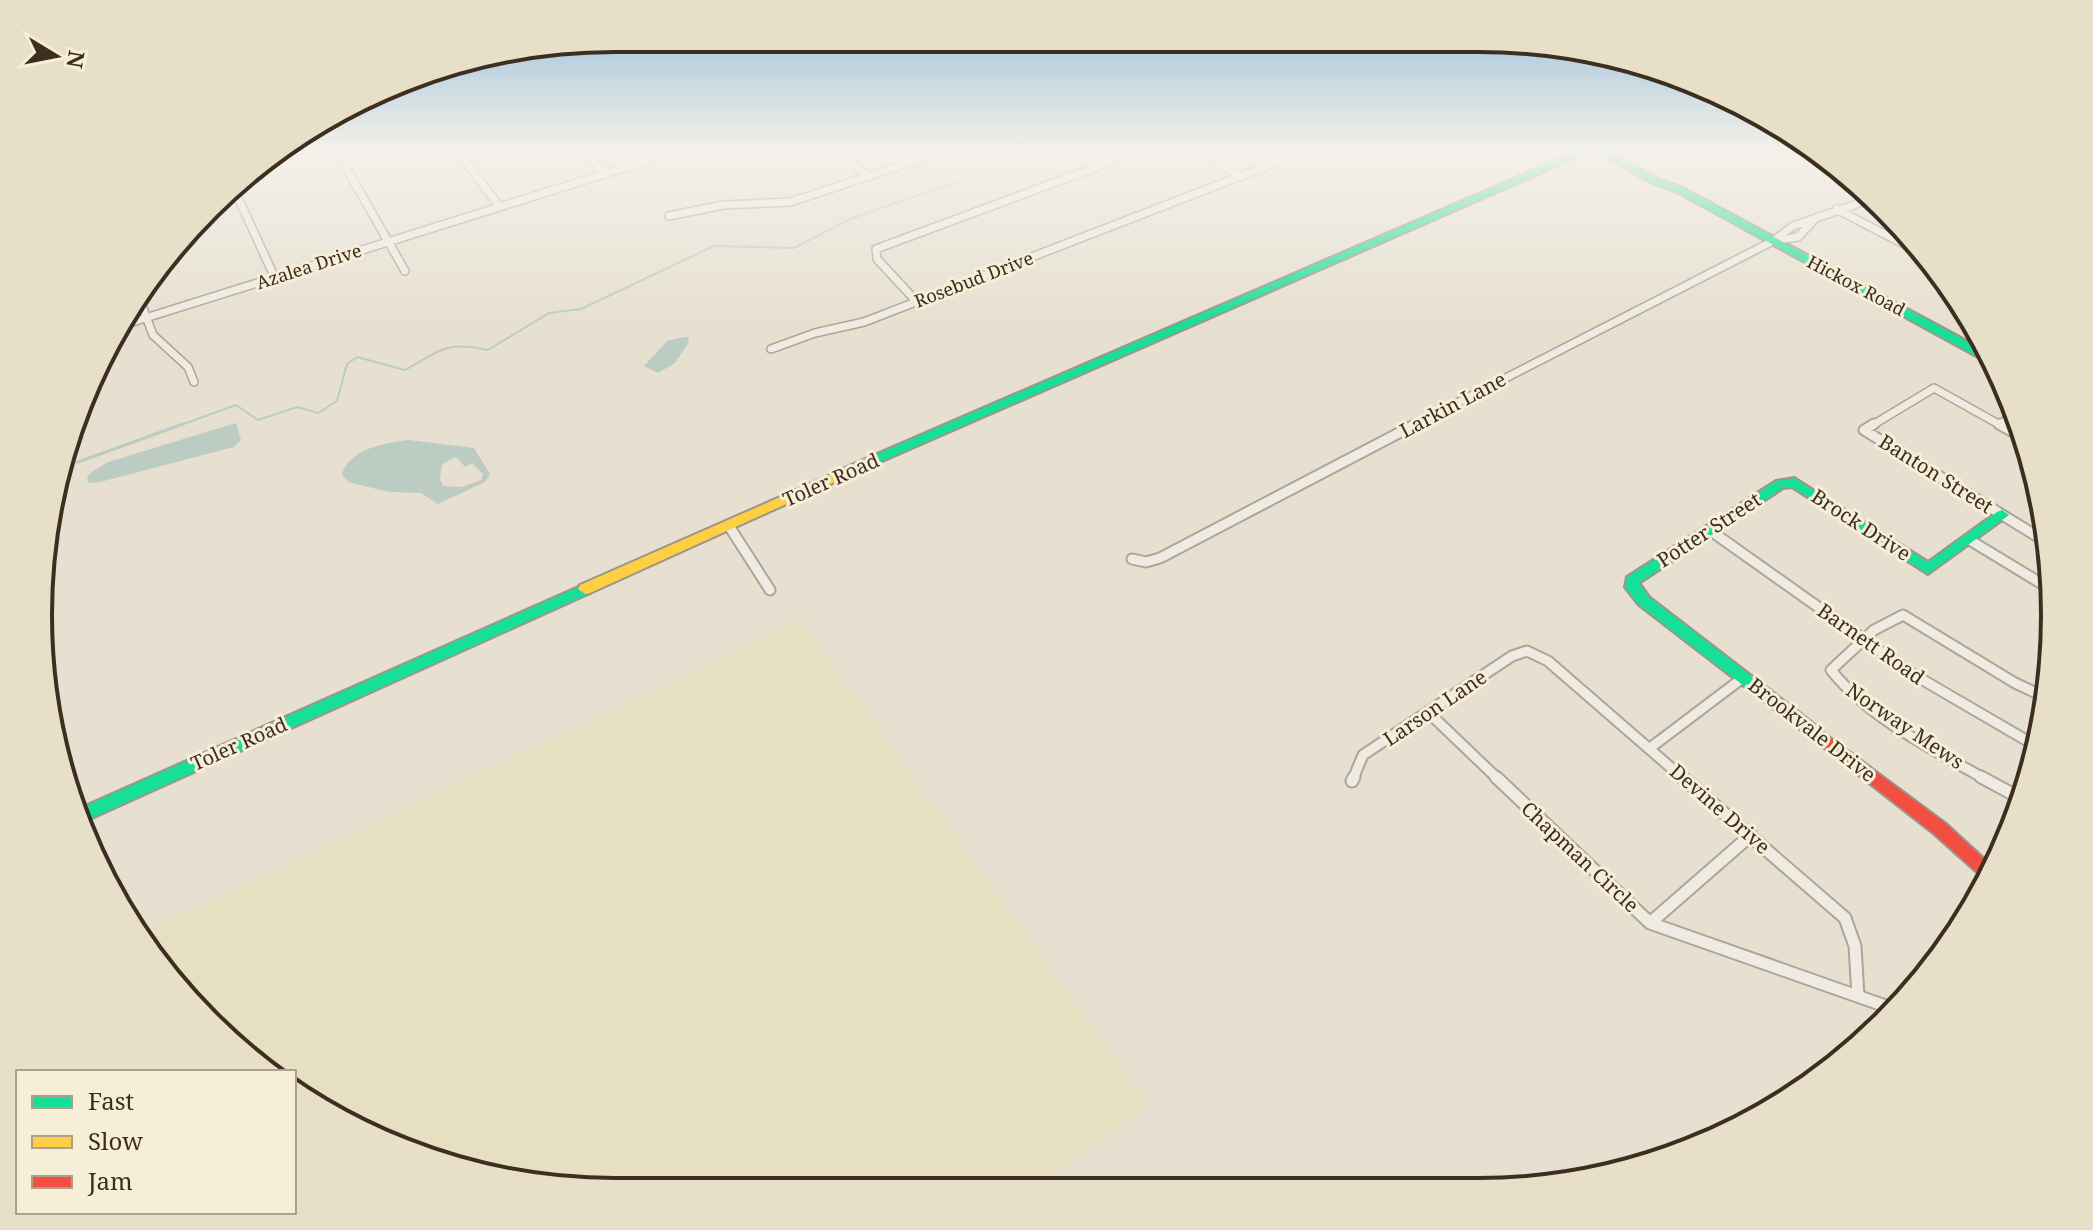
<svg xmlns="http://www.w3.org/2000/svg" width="2093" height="1230" viewBox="0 0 2093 1230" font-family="'Noto Serif',serif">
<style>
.farmland{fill:#e6dfc2}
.water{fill:#bcccc2;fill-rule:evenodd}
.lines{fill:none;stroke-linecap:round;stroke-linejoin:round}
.stream-far1{stroke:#bcccc2;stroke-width:2}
.stream{stroke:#bcccc2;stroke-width:3}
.street-far2-casing{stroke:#ada599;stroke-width:10}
.street-far1-casing{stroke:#ada599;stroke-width:13}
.street-casing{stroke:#ada599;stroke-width:15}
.fast-casing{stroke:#9c958a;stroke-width:4}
.slow-casing{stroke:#9c958a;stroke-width:4}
.jam-casing{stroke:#9c958a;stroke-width:4}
.street-far2{stroke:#efebe3;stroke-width:7}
.street-far1{stroke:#efebe3;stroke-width:9}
.street{stroke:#efebe3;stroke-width:11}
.fast{fill:#16e098;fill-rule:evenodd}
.slow{fill:#ffcf43;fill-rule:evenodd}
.jam{fill:#f24e42;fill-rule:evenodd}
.labels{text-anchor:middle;stroke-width:6;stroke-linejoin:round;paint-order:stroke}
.far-street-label{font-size:18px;fill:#3d2e20;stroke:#f7eed8}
.street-label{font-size:20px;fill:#3d2e20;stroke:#f7eed8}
.rim{fill:none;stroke:#3d2e20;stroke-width:4}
</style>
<rect width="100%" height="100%" fill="#e7e0d1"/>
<!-- farmland -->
<path class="farmland" d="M801,620l348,485 -116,86h-456l-148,-30 -135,-67v-22h-24l-113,-106 -17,-32z"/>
<!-- water -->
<path class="water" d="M684,337h4l1,5 -14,21 -17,10 -14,-7 23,-25z
M236,423l5,17 -7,7 -134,35 -11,1 -2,-5 3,-5 18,-11z
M409,440l65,8 16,26 -5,8 -47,22 -17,-11 -32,-1 -41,-10 -6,-8c9,-26 42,-31 67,-34zM456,457l9,10 7,-4 11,11 -2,6 -19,7 -19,-1 -3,-7 2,-15z"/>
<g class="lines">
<!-- stream-far1 -->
<path class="stream-far1" d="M178,426l58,-21 22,15 39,-13 21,6 19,-12 10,-37 10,-7 48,13c37,-20 39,-29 83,-20l61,-37 32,-4 133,-63 80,2 56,-29 197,-69"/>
<!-- stream -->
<path class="stream" d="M63,462h15l105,-38"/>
<!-- street-far2 casing -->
<g class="street-far2-casing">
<path id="street-far2" d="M336,150l69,121
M457,150l42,56
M584,150l20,24
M839,150l29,27
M1200,150l41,27
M234,189l41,89
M1836,209l89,46
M669,216l54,-11 67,-3 158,-52
M1773,241l25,-4 17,-18
M137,292l16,43 35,32 6,15
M917,302l-40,-43 -1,-10 266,-99
M120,326l561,-176
M771,349l44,-16 49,-11 444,-172
M2000,424l17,-12
M1412,426l361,-185 20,-15 81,-28
M1871,426l63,-38 68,38"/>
</g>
<!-- street-far1 casing -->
<g class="street-far1-casing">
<path id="street-far1" d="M1874,424l-10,6 184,113
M1999,424l25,14
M729,526l41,64
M1711,531l200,142 127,74
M1968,539l84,51
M1132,559l14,3 14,-4 256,-134
M1428,712l70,67
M1650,748l94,-71
M1353,779l10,-24 149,-99 15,-5 21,10 136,118
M1985,779c-53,-30 -116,-61 -154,-109l43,-40 29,-15 112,68 32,15"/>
</g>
<!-- street casing -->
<g class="street-casing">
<path id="street" d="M1496,777l154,146 244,86
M1682,777l163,141 10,28 3,50
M1981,777l41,22
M1352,781l2,-4
M1650,923l101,-88"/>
</g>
<!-- fast casing -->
<g class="fast-casing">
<path id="fast" d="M1580,150h13l-745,326 -4,1 -6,-4 2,-3z
M1594,150h12l54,30 21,7 308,166 6,10h-6l-314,-172 -21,-7z
M1794,478l134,84 69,-50 5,-2 7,5 -81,59 -136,-87 -9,1 -144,95 10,14 170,131 3,4 -3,4 -5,2 -5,-2 -170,-131 -14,-18 2,-10 149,-96z
M585,584l7,5 -2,4 -507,229 -2,1 -7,-12z"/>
</g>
<!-- slow casing -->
<g class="slow-casing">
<path id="slow" d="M844,469l6,4 -2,3 -258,117 -5,1 -7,-5 2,-4z"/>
</g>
<!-- jam casing -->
<g class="jam-casing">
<path id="jam" d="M1814,726l131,97 49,45 -7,13 -54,-48 -124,-97 -3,-4 3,-4z"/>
</g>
<!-- street-far2 -->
<use href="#street-far2" class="street-far2"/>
<!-- street-far1 -->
<use href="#street-far1" class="street-far1"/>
<!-- street -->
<use href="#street" class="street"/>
<!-- fast -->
<use href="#fast" class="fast"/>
<!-- slow -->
<use href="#slow" class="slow"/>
<!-- jam -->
<use href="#jam" class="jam"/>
</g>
<!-- sky -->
<linearGradient id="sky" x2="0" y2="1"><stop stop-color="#96bed9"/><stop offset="0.47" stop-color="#f4f1ea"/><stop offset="1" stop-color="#f4f1ea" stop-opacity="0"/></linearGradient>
<rect width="2093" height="322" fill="url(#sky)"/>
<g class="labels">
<!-- far-street labels -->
<g class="far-street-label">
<text transform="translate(309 267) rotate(-18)" y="6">Azalea Drive</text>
<text transform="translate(974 280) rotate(-21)" y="6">Rosebud Drive</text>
<text transform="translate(1856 286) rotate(28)" y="6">Hickox Road</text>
</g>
<!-- street labels -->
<g class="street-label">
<text transform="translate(1453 405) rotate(-28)" y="7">Larkin Lane</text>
<text transform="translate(1936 474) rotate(32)" y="7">Banton Street</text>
<text transform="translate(831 480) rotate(-24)" y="7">Toler Road</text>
<text transform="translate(1861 525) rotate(33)" y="7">Brock Drive</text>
<text transform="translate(1709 530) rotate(-33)" y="7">Potter Street</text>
<text transform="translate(1871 644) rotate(35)" y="7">Barnett Road</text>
<text transform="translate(1435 708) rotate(-34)" y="7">Larson Lane</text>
<text transform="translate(1905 726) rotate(34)" y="7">Norway Mews</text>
<text transform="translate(1812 730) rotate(38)" y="7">Brookvale Drive</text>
<text transform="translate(239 744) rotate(-24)" y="7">Toler Road</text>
<text transform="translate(1720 809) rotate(41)" y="7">Devine Drive</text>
<text transform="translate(1580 857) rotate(43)" y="7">Chapman Circle</text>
</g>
</g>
<!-- crop -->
<path d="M0 0H2093V1230H0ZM615 52H1478A563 563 0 0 1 2041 615V615A563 563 0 0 1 1478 1178H615A563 563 0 0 1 52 615V615A563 563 0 0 1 615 52Z" fill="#e8dfc9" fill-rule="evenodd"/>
<path class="rim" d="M615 52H1478A563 563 0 0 1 2041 615V615A563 563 0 0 1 1478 1178H615A563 563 0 0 1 52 615V615A563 563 0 0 1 615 52Z"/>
<!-- legend -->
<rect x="16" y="1070" width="280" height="144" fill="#f7eed8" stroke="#ada18e" stroke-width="2"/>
<rect x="32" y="1096" width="40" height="12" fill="#16e098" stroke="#ada18e" stroke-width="2"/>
<text x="88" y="1110" font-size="24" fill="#3d2e20">Fast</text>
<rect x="32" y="1136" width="40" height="12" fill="#ffcf43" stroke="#ada18e" stroke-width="2"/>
<text x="88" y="1150" font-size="24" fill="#3d2e20">Slow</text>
<rect x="32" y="1176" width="40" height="12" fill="#f24e42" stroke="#ada18e" stroke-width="2"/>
<text x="88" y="1190" font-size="24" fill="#3d2e20">Jam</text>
<!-- north arrow -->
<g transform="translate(56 56) rotate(100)" stroke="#f7eed8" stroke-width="6" paint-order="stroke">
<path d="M0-6L14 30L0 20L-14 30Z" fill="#3d2e20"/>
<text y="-12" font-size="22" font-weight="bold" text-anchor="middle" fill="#3d2e20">N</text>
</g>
</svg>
